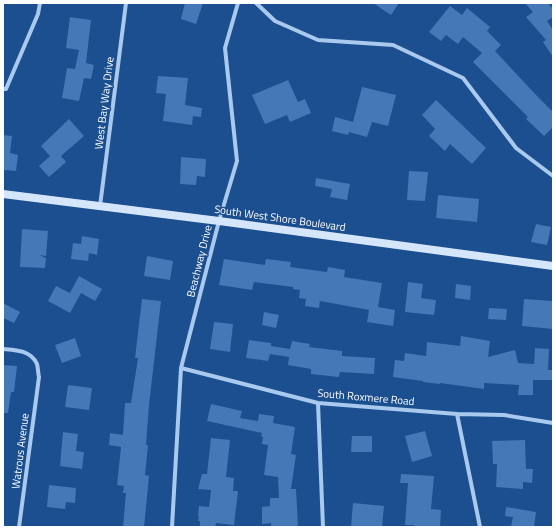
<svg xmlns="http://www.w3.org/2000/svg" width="556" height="530" viewBox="0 0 556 530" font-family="'Titillium Web',sans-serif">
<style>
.building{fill:#4478b7}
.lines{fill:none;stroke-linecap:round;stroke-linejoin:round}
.street{stroke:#a9c9ee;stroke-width:4}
.secondary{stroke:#d6e6fa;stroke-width:8}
.labels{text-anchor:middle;stroke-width:3;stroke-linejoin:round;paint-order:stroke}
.street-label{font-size:11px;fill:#fff;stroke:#1b4f8f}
</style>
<rect width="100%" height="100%" fill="#1b4f8f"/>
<!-- building -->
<path class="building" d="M185,3h18l-7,21 -15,-5z
M373,3h26l-8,12z
M525,3h23l5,6v8l-6,4 6,9v27l-10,-15 3,-2 -20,-23 7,-5z
M450,6l12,9 5,-7 23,19 -3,4 14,14 -6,6 43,46 15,15v15l-9,9 -18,-17 2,-2 -55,-55 9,-9 -19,-16 -5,7 -12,-9 -5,6 -12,-9z
M70,17l21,3 -5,43 8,2 -3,14 -7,-1 -5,23 -17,-3 5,-30 8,1 4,-19 -13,-2z
M158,76l30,2 -3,27 17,3 -1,9 -8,-1 -1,9 -29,-4 3,-27 -10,-1z
M288,80l10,22 7,-3 6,14 -21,9 -3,-7 -22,9 -13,-29z
M362,87l34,8 -8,31 -16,-4 -5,15 -18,-5 -1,3 -16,-4 3,-14 18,5z
M436,100l50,48 -14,16 -22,-20 -5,7 -16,-15 6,-7 -13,-14z
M69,119l15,17 -23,20 5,6 -17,15 -10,-11 11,-10 -9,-10z
M3,135l9,1 -2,17 8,2 -2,16 -13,-1z
M181,157l25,2 -1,18 -8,-1 -1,9 -16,-1z
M409,171l19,1 -3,29 -18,-1z
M316,178l34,6 -3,16 -17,-3 2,-8 -17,-3z
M438,195l41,4 -2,23 -41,-4z
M536,224l15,3 -4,18 -16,-3z
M22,229l26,2 -2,25 -7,-1 7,3 -1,10 -25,-1z
M82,236l17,3 -2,16 -8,-2 -1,8 -17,-2 2,-16 8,1z
M147,256l26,5 -3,19 -26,-4z
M224,259l41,6 1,-6 25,3 -1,5 37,5 1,-5 17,3 -1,7 38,6 -4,24 17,3 -2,16 -26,-4 2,-12 -49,-9 -1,7 -14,-2 1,-7 -7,-1 1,-8 -7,-1v-2l-39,-5 -2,8 -33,-5z
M79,276l23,13 -7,12 -14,-8 -11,20 -22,-12 8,-15 14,7z
M408,282l15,2 -2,14 15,2 -2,15 -29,-3z
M456,284l15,2 -1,14 -15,-2z
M142,299l19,2 -12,104 -3,40h2l-3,30 4,1 -5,51h-21l3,-34h-3l1,-7 -7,-1 4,-38 -12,-2 1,-12 13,2 2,-32h6l7,-45h-3z
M524,299l29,2v28l-31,-3z
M3,303l17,9 -6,11 -11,-5z
M489,308l18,1 -1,11 -18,-1z
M264,312l15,3 -3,13 -14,-3z
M214,322l19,2 -3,28 -20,-3z
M461,336l29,5 -2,16 27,-7 3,13 16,1 1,-16 14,1 -1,21h5v10h-20v15h-15l1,-10 -35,-2v6l-44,-6v1l-17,-2v-1l-30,-4 2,-17 9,1 1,-8 21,3 1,-14 33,4z
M75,338l6,18 -19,7 -7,-18z
M249,340l22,3v3l19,3 2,-8 18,3 -1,3 33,4v5l33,2 -1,16 -34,-2 -1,5 -28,-3v-5l-23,-4 1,-8 -19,-3 -2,7 -22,-3z
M3,365l14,1 -3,26h-3l-3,21h-5z
M68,385l24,3 -3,22 -24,-3z
M211,404l31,7 -2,7 18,3 1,-7 15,2 -1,7 22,4 -4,27 5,1 -5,34h5l2,38h-27v-4l-9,1v-17l8,-1v-8h9l-1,-21 -14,-2 4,-30 -6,-1 1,-7 -2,-1 1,-3 -55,-12z
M425,431l7,25 -20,6 -7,-26z
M63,432l15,2 -2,17 8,1 -2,17 -22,-3z
M352,436h20v16h-21z
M211,438l19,2 -4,37 8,1 -1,13h5l-4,34 -18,-2 -1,4h-15v-6h-2l1,-5h-1l1,-10 10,1 2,-17 -13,-1 4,-15h5z
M525,440l1,29h7l-1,14 -9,-1v7l-27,-2 1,-23h-4l-1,-23z
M401,474l33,2 -3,33 10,1 -1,17h-26v-2h-9l3,-42h-8z
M49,485l27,3 -1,15 -9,-1 -1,7 -18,-2z
M353,503l31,3 -2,21h-31z
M506,507l30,5 -2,15 -23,-1 2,-9 -8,-1z"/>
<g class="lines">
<!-- street -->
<path class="street" d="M256,3l19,18 43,19 75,5 70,33 53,70 37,28
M3,89h3l32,-75 2,-11
M100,206l26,-203
M3,349c12,1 28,1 34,15 1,3 1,9 2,13l-20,150
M181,368l137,35 139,11 47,1 49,8
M318,403l5,124
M457,414l23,113
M172,527l9,-159 38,-147 18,-60 -12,-113 13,-45"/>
<!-- secondary -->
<path class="secondary" d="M3,194l216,27 334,45"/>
</g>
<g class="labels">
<!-- street labels -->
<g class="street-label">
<text transform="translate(104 103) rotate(-83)" y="4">West Bay Way Drive</text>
<text transform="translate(280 218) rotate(8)" y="4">South West Shore Boulevard</text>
<text transform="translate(199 261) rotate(-76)" y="4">Beachway Drive</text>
<text transform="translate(366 397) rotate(5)" y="4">South Roxmere Road</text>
<text transform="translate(20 451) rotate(-83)" y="4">Watrous Avenue</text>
</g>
</g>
<!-- border -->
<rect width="556" height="530" fill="none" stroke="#ffffff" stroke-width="8"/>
</svg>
